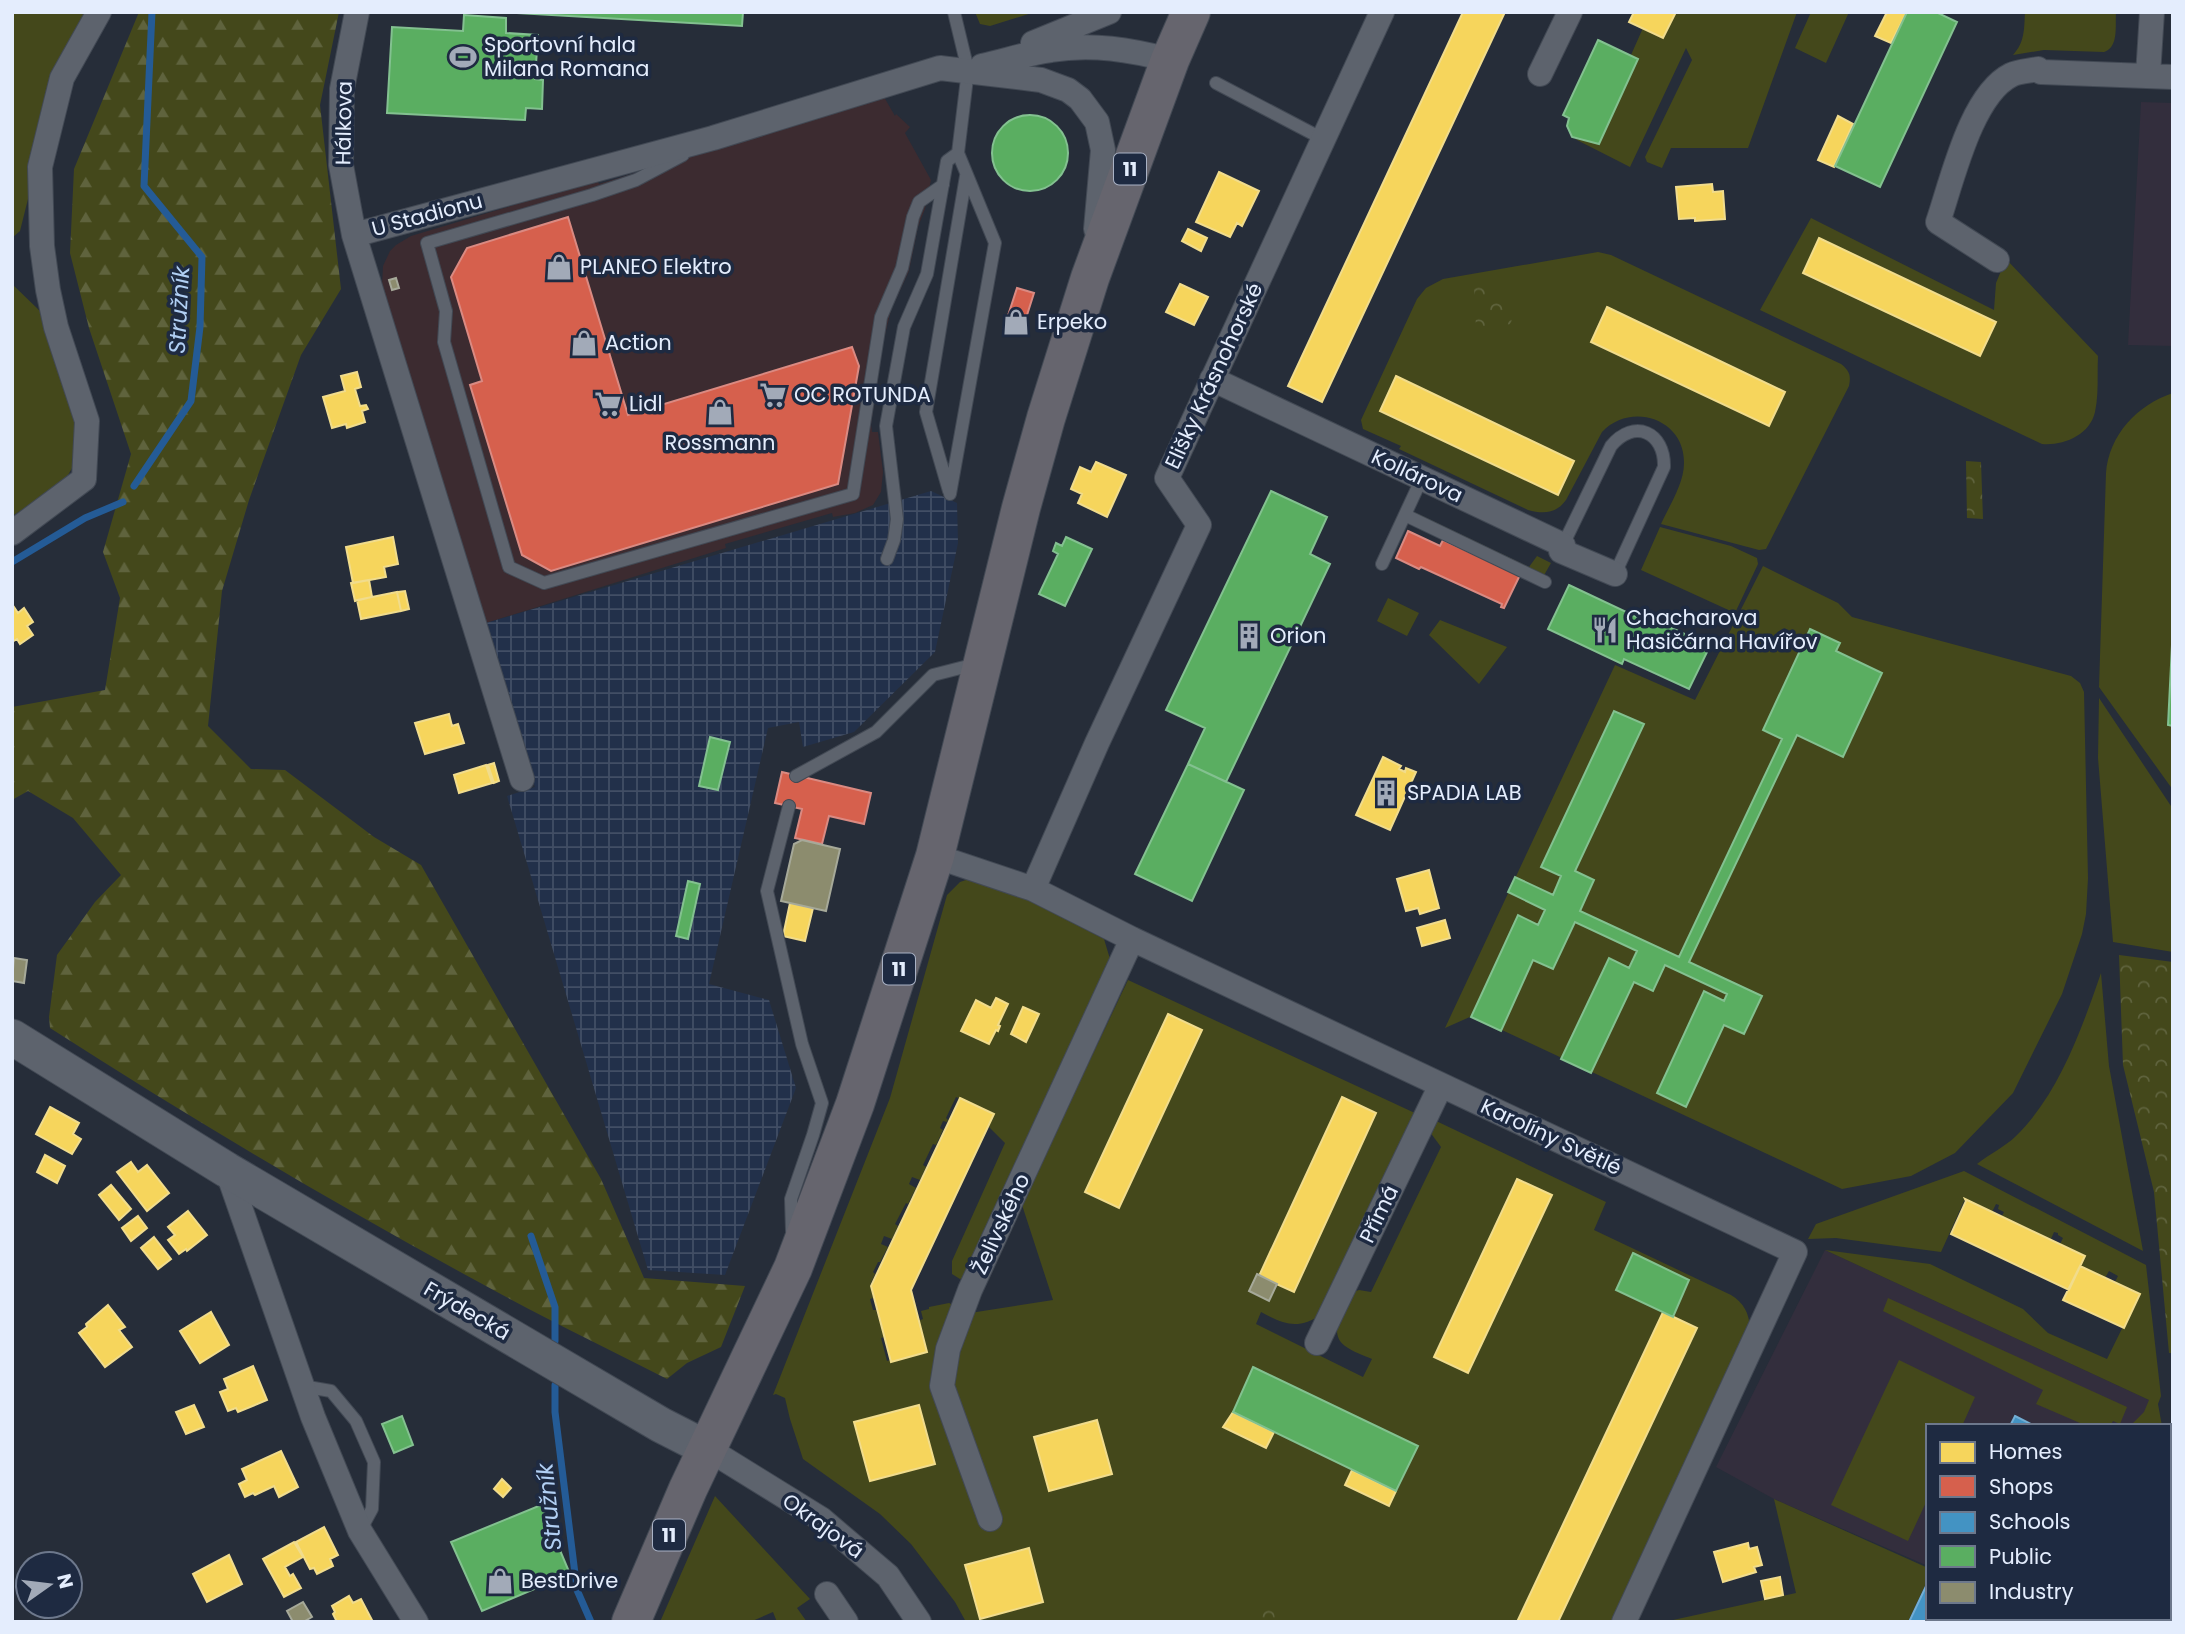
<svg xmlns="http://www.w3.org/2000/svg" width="2185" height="1634" viewBox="0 0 2185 1634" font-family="Poppins,sans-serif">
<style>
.commercial{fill:#3c2b30}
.industrial{fill:url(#industrial-grid)}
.education{fill:#332e3d}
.grass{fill:#44481b}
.forest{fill:url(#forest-firs)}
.park{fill:url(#park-crowns)}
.homes{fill:#f6d55c;stroke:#f1dc8c;stroke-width:2}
.shops{fill:#d6604d;stroke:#da8a82;stroke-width:2}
.schools{fill:#4393c3;stroke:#73aed4;stroke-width:2}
.public{fill:#5aae61;stroke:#83c190;stroke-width:2}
.industry{fill:#8c8c6e;stroke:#a6a999;stroke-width:2}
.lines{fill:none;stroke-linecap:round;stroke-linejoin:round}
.stream{stroke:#245b96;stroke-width:7}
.lane-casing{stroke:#424954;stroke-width:14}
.street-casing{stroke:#424954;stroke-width:26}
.secondary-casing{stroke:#424954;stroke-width:37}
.primary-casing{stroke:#424954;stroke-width:40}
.lane{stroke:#5d636d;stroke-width:12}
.street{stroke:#5d636d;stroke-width:24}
.secondary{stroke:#5d636d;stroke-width:35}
.primary{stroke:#66656e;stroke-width:38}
.labels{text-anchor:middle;stroke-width:7;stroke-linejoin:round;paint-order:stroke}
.shield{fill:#1e2a41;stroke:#a9b2c5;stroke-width:2}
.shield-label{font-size:19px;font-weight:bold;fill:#e4edfd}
.poi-label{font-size:21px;fill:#e4edfd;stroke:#1e2a41;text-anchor:start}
.street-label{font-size:21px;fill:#e4edfd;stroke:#1e2a41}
.water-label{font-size:23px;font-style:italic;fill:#b1cff3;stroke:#1e2a41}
</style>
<defs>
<pattern id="industrial-grid" width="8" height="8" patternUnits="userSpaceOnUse" patternTransform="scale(1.75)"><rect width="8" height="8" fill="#22304a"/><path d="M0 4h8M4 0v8" fill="none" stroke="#424e65"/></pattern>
<pattern id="forest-firs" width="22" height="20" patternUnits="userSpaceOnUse" patternTransform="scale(1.75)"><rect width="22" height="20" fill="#44481b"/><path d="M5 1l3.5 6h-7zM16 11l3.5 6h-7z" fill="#5f633d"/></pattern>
<pattern id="park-crowns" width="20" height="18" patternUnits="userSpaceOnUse" patternTransform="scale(1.75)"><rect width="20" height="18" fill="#44481b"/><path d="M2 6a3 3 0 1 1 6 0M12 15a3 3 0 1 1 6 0" fill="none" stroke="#5f633d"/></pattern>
</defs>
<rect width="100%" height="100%" fill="#262d39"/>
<!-- commercial -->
<path class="commercial" d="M884,97l11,19 1,-2 14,13 -5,6 26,47 -6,29 -7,18 -9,44 -18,39 -7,29 -13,85 1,8h6l5,40 -2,20 -8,13 -18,8 -22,4 -1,-4 -107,31 1,4 -240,75 -104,-337 1,-20 7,-15 6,-6 15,-9 186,-56 2,4z"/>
<!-- industrial -->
<path class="industrial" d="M931,491l26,12 1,40 -23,109 -81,80 -51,15 -4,-25 -31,6 -59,256 60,16 27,88 -71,187 -77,-5 -141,-474 28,-9 -49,-164z"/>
<!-- education -->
<path class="education" d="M2141,102l32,1v243l-45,-1z
M1825,1250l324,150 4,26h-225v140l-154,-67 -58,-32z
M1928,1579v39h241l4,-30v34h-265z"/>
<!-- grass -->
<path class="grass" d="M12,12h80l-54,128 -10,59 -8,32 -8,7z
M975,12h60l-45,14 -10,-2z
M1674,12h123l-49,136h-77l-9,20 -15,-6 -2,-5 47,-97 -6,-12 -56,119 -55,-28 23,4 39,-84 -6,-4 12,-27z
M1811,12h38l-23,51 -31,-15z
M2025,12h91c-1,14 3,35 -12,40l-60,-2 -31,5c12,-13 11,-26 12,-43z
M1811,218l183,92 2,-27 10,-24 92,97c-1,18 1,38 -3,56 -5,23 -32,34 -53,32l-282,-134z
M1598,252l13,3 230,109c9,7 10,12 8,22l-83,163 -7,1 -98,-26c8,-18 23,-40 23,-61 1,-44 -53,-62 -82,-31l-36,68c-10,14 -23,14 -38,10l-129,-61 2,-3 -38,-17 -2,-9 56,-121 9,-11 17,-9z
M12,284l29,28 39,119 -1,25 -15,26 -14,11 -38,23z
M2173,393v251l-6,80 6,1v65l-74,-103 7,-214c3,-38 31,-68 67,-80z
M1412,511l117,56 8,-11 14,7 -8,14 -136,-65z
M1660,527l71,19 26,12 1,6 -23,49 -94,-43z
M1763,566l75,37 14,14 219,59 9,7 4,9 4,186 -2,36 -4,20 -20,60 -49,99 -58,60 -44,23 -69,13 -370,-173 -27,12 170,-363 80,35z
M1388,598l31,15 -12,23 -30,-15z
M1440,620l67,27 -28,37 -50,-49z
M2099,698l74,111v143l-60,-10 -15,-184z
M972,878h14l118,61 6,20 -145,319 -5,1 -8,-5v-13l53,-118 -18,-18 6,-12 -37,-16 -10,21 2,2 -1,2 -4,-1 -3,7 3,2 -7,15 -3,-1 -10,21 3,2 -6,13 -8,-3 -3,7 7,4 -8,16 -2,-1 -11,21 3,2 -6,13 -8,-3 -3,8 7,3 -8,15h-2l-5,10 2,2 -5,11 3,13 -3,1 3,11h3l8,27 -3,1 6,23 40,-9 -9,-31 5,-2 -2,-8 8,-2v-2l20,-4 21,10 83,-13 -30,-92v-7l105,-221 289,134 -95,200c-23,16 -38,11 -61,-2l-5,12 107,53 9,-18c-9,-4 -19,-7 -27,-13 -18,-13 -1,-39 6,-53l8,-3 12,2 70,-145 -14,-19 5,-9 174,83 -12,28 137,65c13,8 18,18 19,33l-135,294h-649l-11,-20 -44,-58 -31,-30 -77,-55 -13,-40 -5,-21 -9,-4 -3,1 117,-297 57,-203 13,-13z
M2101,973l8,93 34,185 -166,-87c12,-10 28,-17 39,-28 43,-42 66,-108 85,-163z
M1964,1171l182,94 15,131 -3,8 4,22h-32l14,-14 5,-12 -324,-150 105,14 93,45 25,24 59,26 32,-65 -24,-12 3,-6 -9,-5 -4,7 -26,-12 5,-11 -24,-11 3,-6 -5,-3v-2l-4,-1 -3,7 -49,-23 2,-4 -6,-3 1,-4 -3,-1 -4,8 -27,-13 -24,53 -105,-14 -28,1 8,-15z
M1888,1298l239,109 -7,17 -7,-3 -3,5h-23l-51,-22 7,-14 -160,-79z
M1899,1360l76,37 -13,29h-34v72l-20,43 -77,-36z
M2169,1471l4,21v130h-8l-7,-4h11z
M715,1496l95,103 -13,9 10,14h-30l-4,-10 -23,10h-90z
M1774,1499l154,69v11l-20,43h-244l132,-29z"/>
<!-- forest -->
<path class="forest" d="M139,12h200l-19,93 21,184 -40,66 -52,145 -27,91 -14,135 43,43 34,1 89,67 47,28 180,314 43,99 101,8 -24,61 -34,16 -20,16c-56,-29 -114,-56 -170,-87 -152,-82 -301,-170 -447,-264l-1,-11 8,-62 38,-53 26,-27 -48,-57 -45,-27 -16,9v-93l93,-17 15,-92 -17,-46 28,-98 -42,-126 -19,-75 4,-84z"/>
<!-- park -->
<path class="park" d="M1492,282l21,25 -2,17 -35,5 -2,-43z
M1966,461l15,1 2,57 -16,-1z
M2119,955l54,7v391h-4l-15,-161 -31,-127z
M1273,1608l3,14h-27l-1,-7z"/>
<!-- homes -->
<path class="homes" d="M1463,12h42l-183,390 -34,-16z
M1634,12h42l-13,26 -34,-16z
M1887,12h20l-16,31 -16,-7z
M1838,116l15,8 -19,43 -16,-7z
M1219,172l40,19 -17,35 -5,-3 -7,14 -34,-15z
M1712,184l1,8 10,-1 2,28 -30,2v-3l-16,1 -3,-32z
M1188,229l19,9 -6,13 -19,-10z
M1819,238l177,84 -16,34 -177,-83z
M1180,284l28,13 -14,28 -28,-13z
M1607,307l178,85 -16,34 -178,-84z
M357,372l4,15 -6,2 5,17 6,-1 2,4 -6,2 3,11 -18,6 -1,-4 -14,4 -9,-31 22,-6 -4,-15z
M1396,376l178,85 -16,34 -178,-84z
M1096,462l30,13 -19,42 -29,-14 4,-9 -11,-5 9,-22 11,5z
M393,537l5,27 -14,3 2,10 -33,6 -7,-36z
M369,580l3,17 -17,4 -4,-18z
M405,591l4,18 -8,2 -4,-19z
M397,592l4,19 -40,8 -4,-19z
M12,604l6,9 6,-5 9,14 -6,4 6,9 -13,9 -3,-5 -5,3z
M449,714l3,12 6,-2 6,19 -39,11 -10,-31z
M1383,757l18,9 -2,3 6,3 1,-4 10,4 -26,58 -34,-15z
M494,763l5,18 -5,2 -6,-18z
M486,765l6,18 -33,10 -5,-18z
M1429,870l10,38 -19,6 -2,-6 -12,3 -9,-32z
M790,903l23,5 -8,33 -22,-5z
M1445,920l5,18 -28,8 -5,-18z
M996,998l12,6 -10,21 2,1 -2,5 -2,-1 -7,14 -28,-13 15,-31 15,8z
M1023,1007l16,7 -13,28 -15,-8z
M1168,1014l34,16 -83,178 -34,-16z
M1342,1097l34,16 -82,179 -35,-16z
M960,1098l34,16 -83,176 16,62 -36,10 -20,-76z
M50,1107l29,16 -6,11 8,5 -9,15 -36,-20z
M45,1155l20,11 -8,17 -20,-11z
M131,1162l7,10 9,-7 22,28 -22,18 -30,-39z
M1517,1179l35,16 -84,178 -34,-16z
M111,1185l20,24 -12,11 -20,-25z
M1965,1199l120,57 -16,34 -118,-56 15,-33z
M188,1211l19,24 -20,16 -1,-2 -7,5 -11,-14 7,-5 -7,-8z
M138,1216l9,12 -16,13 -9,-13z
M154,1237l17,22 -13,10 -17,-21z
M2080,1266l60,28 -16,34 -61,-28z
M108,1305l17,22 -6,3 13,17 -27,20 -26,-34 8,-6 -1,-3z
M211,1312l18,33 -29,18 -20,-32z
M1663,1312l34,16 -139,294h-41z
M253,1366l14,34 -29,12 -2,-4 -8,3 -8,-19 8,-3 -4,-10z
M194,1405l10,22 -18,7 -10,-22z
M919,1405l16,59 -65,17 -16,-59z
M1233,1412l41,20 -8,16 -43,-21z
M1097,1420l15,54 -63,17 -15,-54z
M281,1451l17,36 -19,10 -5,-11 -19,9 -2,-2 -8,4 -6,-13 8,-4 -5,-11z
M1352,1470l44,21 -7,15 -44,-21z
M502,1479l9,9 -8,9 -9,-8z
M324,1527l14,28 -8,4 3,7 -16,8 -3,-6 -4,1 -14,-27z
M294,1542l9,15 -18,10 5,9 3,-2 8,14 -17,9 -21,-38z
M1748,1543l1,6 8,-2 5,18 -8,2 2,5 -33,10 -9,-30z
M1029,1548l14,54 -63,17 -15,-54z
M229,1555l13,29 -35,18 -14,-28z
M1780,1577l3,18 -18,4 -4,-18z
M349,1596l4,7 8,-4 12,23h-36l-4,-8 2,-2 -3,-6z"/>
<!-- shops -->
<path class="shops" d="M568,217l60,198 224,-68 7,19 -21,118 -287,87 -29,-16 -52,-170 12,-4 -31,-104 16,-29z
M1017,288l17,5 -13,41 -17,-6z
M1408,531l32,15 3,-6 77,35 -16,33 -3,-1 1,-3 -81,-37 -2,2 -23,-11z
M782,772l89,21 -7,31 -35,-8 -7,28 -27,-6 7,-29 -27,-6z"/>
<!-- schools -->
<path class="schools" d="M2015,1416l20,10h-25z
M1928,1582v36h19l-2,4h-36z
M2032,1618h14l-2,4h-14z
M2078,1618h76l8,4h-77z"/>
<!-- public -->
<path class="public" d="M499,12h244l-1,14z
M1907,12h29l21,10 -77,165 -45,-21z
M464,15l42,3v15l32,2 -3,44 8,1 -1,29 -16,-1 -1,12 -138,-7 5,-86 71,4z
M1598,40l40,19 -39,85 -27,-7 -5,-11 2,-8 -6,-3z
M992 153a38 38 0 1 1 76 0a38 38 0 1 1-76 0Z
M1271,491l56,26 -17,37 20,10 -104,218 -38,-18 17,-36 -39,-18z
M1066,537l26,12 -27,57 -26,-12 19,-40 -5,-3 3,-8 6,3z
M1569,585l74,35 2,-5 65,31 -21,43 -65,-30 -2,5 -74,-35z
M1810,629l30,14 -4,8 46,22 -39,84 -46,-22 -108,227 73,34 -18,38 -20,-9 -38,82 -29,-14 47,-102 20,10 3,-7 -62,-29 -12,26 -19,-9 -43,91 -30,-14 48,-101 20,10 8,-17 -62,-29 -22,47 -20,-9 -32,71 -30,-14 47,-102 20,10 7,-15 -37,-18 7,-15 38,18 8,-19 -20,-9 73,-156 30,13 -69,147 19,9 -14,31 99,46 103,-218 -19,-9z
M2172,645h1v81l-5,-1z
M710,737l20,5 -12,48 -19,-4z
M1188,764l56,26 -52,111 -57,-27z
M688,881l12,3 -12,55 -12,-3z
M1633,1253l56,27 -16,37 -57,-27z
M1253,1367l165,79 -22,45 -163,-79z
M402,1416l11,29 -19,8 -12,-29z
M541,1505l29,69 -88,37 -31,-69z"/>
<!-- industry -->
<path class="industry" d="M396,278l3,10 -7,2 -3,-10z
M802,840l38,9 -14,62 -45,-10 13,-57z
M14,958l13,2 -3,23 -12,-2z
M1257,1274l20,10 -8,17 -20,-10z
M303,1602l9,15 -9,5h-10l-6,-11z"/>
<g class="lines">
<!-- stream -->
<path class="stream" d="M134,486l57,-85 9,-74 2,-70 -58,-71 8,-174
M12,562l73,-44 38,-16
M531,1236l24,71v34
M555,1385v27l22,178 14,32"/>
<!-- lane casing -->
<g class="lane-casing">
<path id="lane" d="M1216,83l107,56
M683,155l-47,25 -44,15 -165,48 19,68 -2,31 65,225 35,16 309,-89 28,-177 21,-49 11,-51 6,-15 24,-17
M949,491l-23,-79 40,-236
M950,494l45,-251 -37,-90 10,-83 -14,-58
M1405,515l140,67
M1563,545l48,-99c23,-28 54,-14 53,21l-49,107
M887,559l7,-19 3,-21 -11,-93 18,-99 23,-53 20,-113 11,-8
M1382,564l40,-86
M796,776l80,-44 57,-57 43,-11
M789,806l-22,85 35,153 20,59 -9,32 -22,64 1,32
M302,1386l29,5 25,30 18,41 -2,47 -12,22"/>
</g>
<!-- street casing -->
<g class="street-casing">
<path id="street" d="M357,12l-15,77 -1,76 13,70 168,544
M1033,43l76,-31
M982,66c23,-5 46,-13 69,-16 41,-7 80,0 119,10
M1540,74l30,-62
M2148,75l4,-63
M354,235l359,-97 227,-70 101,12 27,10 12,9 17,23 6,28 -7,79
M1997,260l-59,-38c14,-41 33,-127 73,-147 8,-4 19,-4 27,-6l3,3 132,5
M1212,379l351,166 -2,6 54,23
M12,533l72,-54 3,-58 -31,-94 -8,-37 -6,-44 -2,-79 22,-89 37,-66
M935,856l98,33 99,50 663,313 -171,370
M1033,889l64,-146 102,-218 -32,-47 215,-466
M227,1170l86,247 47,114 56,91
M1317,1343l124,-258
M708,1449l113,70 67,57 31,46
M990,1519l-48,-133 6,-37 22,-59 162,-351
M827,1594l19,28"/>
</g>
<!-- secondary casing -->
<g class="secondary-casing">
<path id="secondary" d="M12,1037l215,133 434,255 47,24"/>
</g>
<!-- primary casing -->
<g class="primary-casing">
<path id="primary" d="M631,1622l57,-133 105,-221 62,-164 80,-248 86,-348 25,-90 44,-140 80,-218 21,-48"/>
</g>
<!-- lane -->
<use href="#lane" class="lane"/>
<!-- street -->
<use href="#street" class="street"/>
<!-- secondary -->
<use href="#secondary" class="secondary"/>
<!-- primary -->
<use href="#primary" class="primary"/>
</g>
<!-- icons -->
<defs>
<g id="stadium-bare" transform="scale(2.1)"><path d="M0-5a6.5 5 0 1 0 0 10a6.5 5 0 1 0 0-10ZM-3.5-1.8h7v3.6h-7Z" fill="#a2aab8" stroke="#1e2a41" stroke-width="2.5" paint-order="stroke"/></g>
<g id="shop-bare" transform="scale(2.1)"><path d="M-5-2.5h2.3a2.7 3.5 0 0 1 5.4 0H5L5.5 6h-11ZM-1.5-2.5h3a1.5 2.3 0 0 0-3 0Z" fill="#a2aab8" stroke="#1e2a41" stroke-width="2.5" paint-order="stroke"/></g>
<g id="supermarket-bare" transform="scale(2.1)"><path d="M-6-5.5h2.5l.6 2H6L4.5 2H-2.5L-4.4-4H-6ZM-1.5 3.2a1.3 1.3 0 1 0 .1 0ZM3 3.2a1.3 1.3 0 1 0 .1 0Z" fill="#a2aab8" stroke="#1e2a41" stroke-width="2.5" paint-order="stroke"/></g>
<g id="restaurant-bare" transform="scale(2.1)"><path d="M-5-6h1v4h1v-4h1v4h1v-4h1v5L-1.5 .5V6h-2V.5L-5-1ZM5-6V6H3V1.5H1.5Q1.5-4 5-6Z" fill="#a2aab8" stroke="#1e2a41" stroke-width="2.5" paint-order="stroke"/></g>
<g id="building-bare" transform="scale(2.1)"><path d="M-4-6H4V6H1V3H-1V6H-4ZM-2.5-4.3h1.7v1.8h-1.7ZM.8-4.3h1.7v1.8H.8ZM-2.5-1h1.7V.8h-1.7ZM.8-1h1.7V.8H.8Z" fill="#a2aab8" stroke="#1e2a41" stroke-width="2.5" paint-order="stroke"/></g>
</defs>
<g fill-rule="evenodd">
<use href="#stadium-bare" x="463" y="57"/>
<use href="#shop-bare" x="559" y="267"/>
<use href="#shop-bare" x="1016" y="322"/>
<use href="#shop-bare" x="584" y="343"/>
<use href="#supermarket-bare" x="773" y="395"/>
<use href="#supermarket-bare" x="608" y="404"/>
<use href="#shop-bare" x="720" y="412"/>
<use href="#restaurant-bare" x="1605" y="630"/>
<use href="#building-bare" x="1249" y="636"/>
<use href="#building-bare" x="1386" y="793"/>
<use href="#shop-bare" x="500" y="1581"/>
</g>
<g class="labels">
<!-- shield labels -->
<g class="shield">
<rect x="1114" y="153.5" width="32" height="31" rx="5"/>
<rect x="883" y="953.5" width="32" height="31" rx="5"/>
<rect x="653" y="1519.5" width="32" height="31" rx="5"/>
</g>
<g class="shield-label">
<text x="1130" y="176">11</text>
<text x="899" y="976">11</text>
<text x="669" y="1542">11</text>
</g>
<!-- poi labels -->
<g class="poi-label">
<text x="484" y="52">Sportovní hala<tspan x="484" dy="24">Milana Romana</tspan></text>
<text x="580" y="274">PLANEO Elektro</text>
<text x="1037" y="329">Erpeko</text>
<text x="605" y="350">Action</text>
<text x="794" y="402">OC ROTUNDA</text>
<text x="629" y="411">Lidl</text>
<text x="720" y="450" text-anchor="middle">Rossmann</text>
<text x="1626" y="625">Chacharova<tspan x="1626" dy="24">Hasičárna Havířov</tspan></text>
<text x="1270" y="643">Orion</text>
<text x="1407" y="800">SPADIA LAB</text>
<text x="521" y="1588">BestDrive</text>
</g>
<!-- street labels -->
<g class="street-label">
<text transform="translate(344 123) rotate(-89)" y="7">Hálkova</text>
<text transform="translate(427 215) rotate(-15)" y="7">U Stadionu</text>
<text transform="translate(1214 376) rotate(-65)" y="7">Elišky Krásnohorské</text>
<text transform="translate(1417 476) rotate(25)" y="7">Kollárova</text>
<text transform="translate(1551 1137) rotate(25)" y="7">Karolíny Světlé</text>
<text transform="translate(1379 1214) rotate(-64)" y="7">Přímá</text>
<text transform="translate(1001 1224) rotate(-65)" y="7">Želivského</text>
<text transform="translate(467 1311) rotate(30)" y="7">Frýdecká</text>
<text transform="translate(823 1526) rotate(36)" y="7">Okrajová</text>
</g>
<!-- water labels -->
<g class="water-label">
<text transform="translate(179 310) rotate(-87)" y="8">Stružník</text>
<text transform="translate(549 1507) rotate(-96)" y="8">Stružník</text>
</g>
</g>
<!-- border -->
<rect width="2185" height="1634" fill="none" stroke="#e4edfd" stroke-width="28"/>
<!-- legend -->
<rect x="1926" y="1424" width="245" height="196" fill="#1e2a41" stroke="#6d788c" stroke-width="2"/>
<rect x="1940" y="1442" width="35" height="21" fill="#f6d55c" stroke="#6d788c" stroke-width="2"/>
<text x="1989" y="1459" font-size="21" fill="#e4edfd">Homes</text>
<rect x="1940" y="1476" width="35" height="21" fill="#d6604d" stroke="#6d788c" stroke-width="2"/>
<text x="1989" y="1494" font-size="21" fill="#e4edfd">Shops</text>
<rect x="1940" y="1512" width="35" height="21" fill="#4393c3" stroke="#6d788c" stroke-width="2"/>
<text x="1989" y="1529" font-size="21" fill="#e4edfd">Schools</text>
<rect x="1940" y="1546" width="35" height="21" fill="#5aae61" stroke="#6d788c" stroke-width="2"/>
<text x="1989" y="1564" font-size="21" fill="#e4edfd">Public</text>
<rect x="1940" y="1582" width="35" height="21" fill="#8c8c6e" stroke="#6d788c" stroke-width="2"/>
<text x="1989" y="1599" font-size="21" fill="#e4edfd">Industry</text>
<!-- north arrow -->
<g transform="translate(49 1585) rotate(76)"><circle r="33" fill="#1e2a41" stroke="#6d788c" stroke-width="2"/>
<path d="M0-5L12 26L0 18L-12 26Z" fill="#a2aab8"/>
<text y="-10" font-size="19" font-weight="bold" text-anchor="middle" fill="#e4edfd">N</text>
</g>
</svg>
